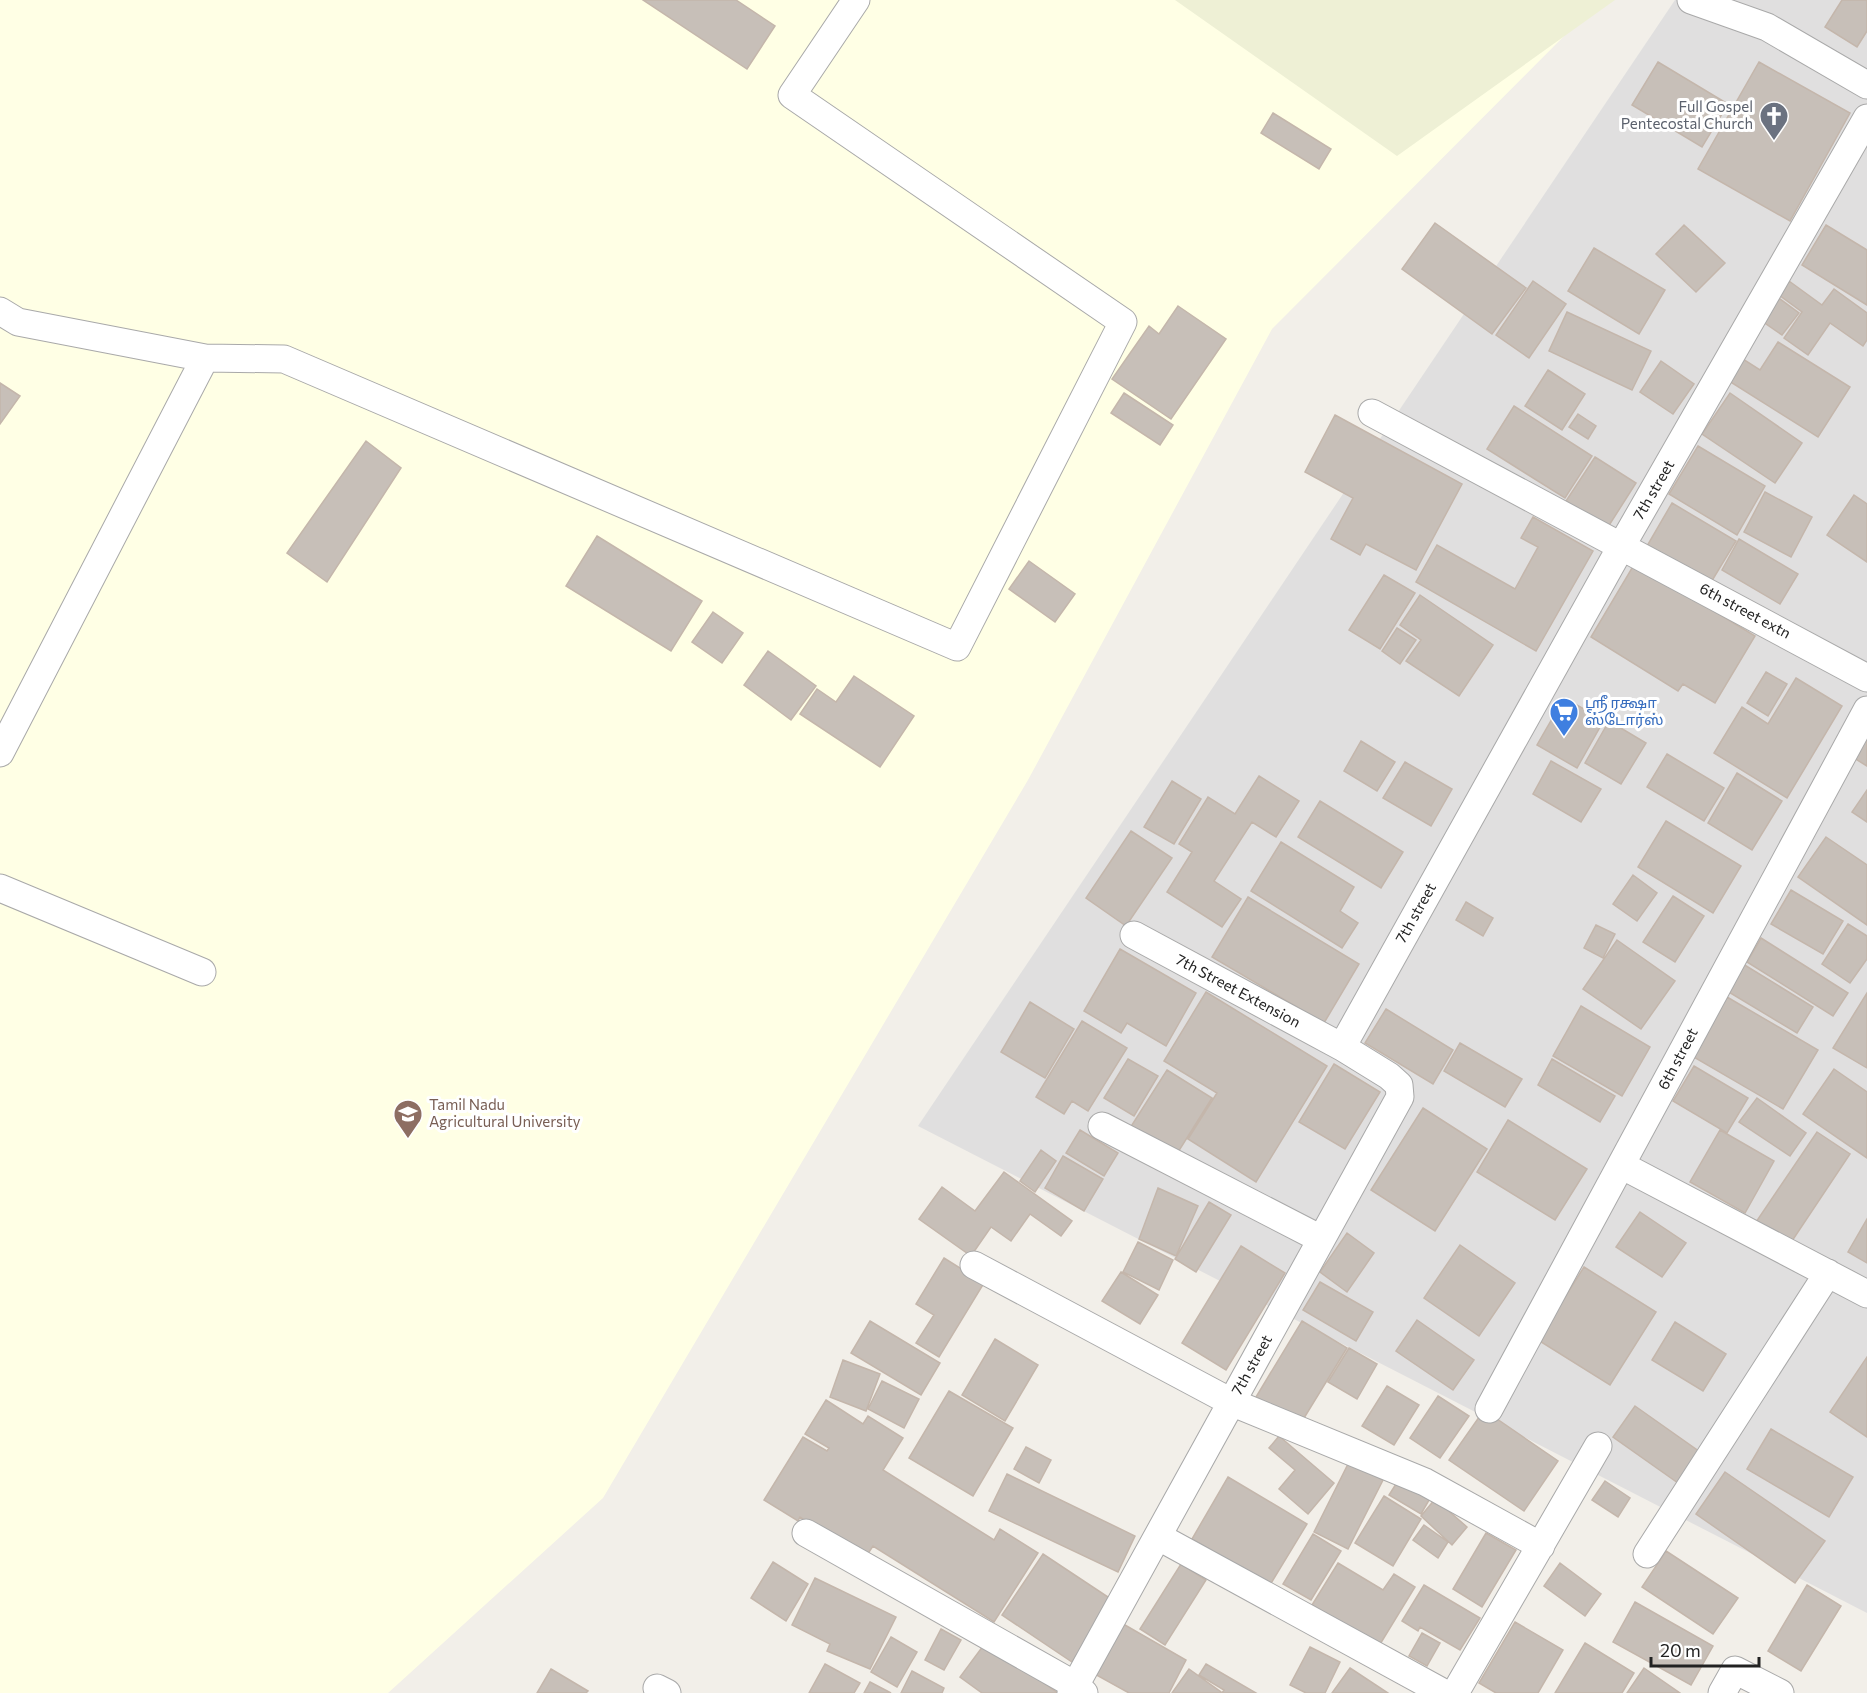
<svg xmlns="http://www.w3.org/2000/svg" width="1867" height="1693" viewBox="0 0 1867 1693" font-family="Commissioner,'Noto Sans Tamil',sans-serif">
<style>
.residential{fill:#e0dfdf}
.education{fill:#ffffe5}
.farmland{fill:#eef0d5}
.building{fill:#c7bfb8;stroke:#c4b6ab;stroke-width:1.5}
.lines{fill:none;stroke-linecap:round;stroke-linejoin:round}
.street-casing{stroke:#a9a9a9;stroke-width:29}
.street{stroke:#fff;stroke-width:27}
.labels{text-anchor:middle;stroke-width:6;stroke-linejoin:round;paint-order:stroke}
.worship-label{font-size:15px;fill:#5b616d;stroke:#fff;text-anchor:end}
.street-label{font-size:15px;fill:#222;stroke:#fff}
.shop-label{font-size:15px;fill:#366cbe;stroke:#fff;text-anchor:start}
.education-label{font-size:15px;fill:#785e54;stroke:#fff;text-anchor:start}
</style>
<rect width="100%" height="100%" fill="#f2efe9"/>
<!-- residential -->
<path class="residential" d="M1675,0h192v1613l-949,-487z"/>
<!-- education -->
<path class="education" d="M0,0h1600l-328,329 -244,451 -425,718 -215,195h-388z"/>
<!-- farmland -->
<path class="farmland" d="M1175,0h440l-218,156z"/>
<!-- building -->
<path class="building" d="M643,0h93l39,26 -28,43z
M1842,0h25v31l-10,16 -32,-20z
M1658,62l70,42 -26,43 -70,-42z
M1759,62l91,51 -60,108 -92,-52z
M1273,113l58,36 -12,20 -58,-36z
M1435,223l91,65 -34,46 -90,-65z
M1684,225l41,38 -29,29 -40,-38z
M1826,225l41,25v55l-65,-40z
M1594,248l71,42 -26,44 -71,-43z
M1533,281l33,23 -37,54 -33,-23z
M1789,281l33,24 12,-16 33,24v27l-4,6 -33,-23 -22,32 -24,-17 18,-26 -23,-17z
M1776,296l23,17 -17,22 -23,-16z
M1178,306l48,33 -55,80 -59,-40 37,-53 10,8z
M1567,312l84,39 -19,39 -83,-39z
M1778,342l72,45 -32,50 -89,-56 14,-22 17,11z
M1661,361l33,23 -21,30 -33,-22z
M1548,370l37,24 -23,36 -37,-24z
M0,383l20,13 -20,28z
M1124,393l49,32 -13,20 -49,-32z
M1730,393l72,50 -27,40 -73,-49z
M1514,406l78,50 -27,42 -78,-49z
M1578,414l18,12 -8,13 -19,-12z
M1335,415l127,69 -46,86 -50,-26 -6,11 -29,-16 22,-41 -48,-26z
M366,441l35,27 -74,114 -40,-29z
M1698,446l67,40 -28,49 -68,-41z
M1595,457l41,26 -28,44 -42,-26z
M1765,492l47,25 -21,40 -47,-25z
M1854,495l13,9v58l-40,-27z
M1672,503l64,38 -26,43 -63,-38z
M1533,517l60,34 -57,100 -120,-69 21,-37 78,44 23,-42 -17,-9z
M597,536l105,65 -31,50 -105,-65z
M1739,539l59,35 -18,30 -58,-34z
M1029,561l46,33 -20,28 -46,-33z
M1635,563l120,73 -40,67 -32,-19 -5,7 -87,-54z
M1384,575l31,18 -35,56 -31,-19z
M1420,595l73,50 -34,51 -53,-35 15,-21 -21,-15z
M713,612l30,21 -21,30 -30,-21z
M1397,628l19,12 -16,24 -18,-13z
M768,651l48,35 -25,34 -47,-35z
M1766,672l21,12 -19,32 -21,-13z
M854,676l60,40 -34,51 -80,-53 17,-25 19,13z
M1796,678l46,28 -55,92 -73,-45 28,-46 26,17z
M1564,698l40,22 -27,48 -40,-23z
M1609,721l37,22 -25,41 -36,-21z
M1867,725v41l-18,-11z
M1361,741l34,21 -18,29 -33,-20z
M1667,754l57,34 -20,33 -57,-34z
M1551,761l50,28 -20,33 -48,-28z
M1405,762l47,27 -21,37 -48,-28z
M1737,773l45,28 -30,49 -44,-27z
M1259,776l40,25 -23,36 -24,-15 -38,59 27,18 -19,28 -55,-35 25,-40 -13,-8 29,-47 27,17z
M1172,781l29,18 -27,45 -30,-17z
M1867,790v32l-15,-10z
M1320,801l83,51 -22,36 -83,-51z
M1666,821l75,45 -28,47 -75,-46z
M1131,831l41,27 -46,68 -40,-28z
M1826,837l41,28v60l-69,-48z
M1281,842l73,45 -14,24 18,12 -16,25 -91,-57z
M1633,875l24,18 -20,28 -24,-17z
M1791,890l52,31 -20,33 -52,-30z
M1673,896l31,20 -29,46 -32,-20z
M1248,897l111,67 -35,59 -112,-66z
M1466,902l27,16 -10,18 -27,-16z
M1848,924l19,12v23l-17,24 -28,-19z
M1596,925l19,9 -12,24 -19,-10z
M1761,938l87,55 -15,23 -86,-54z
M1617,940l58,41 -34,48 -58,-40z
M1120,949l76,44 -30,53 -39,-23 -6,10 -37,-22z
M1743,964l70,43 -16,26 -70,-42z
M1206,992l121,74 -71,116 -68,-43 29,-46 -53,-32z
M1867,993v75l-34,-20z
M1727,997l91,53 -35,59 -91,-53z
M1030,1002l44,27 -29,49 -44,-26z
M1581,1006l69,41 -28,49 -69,-40z
M1386,1009l67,41 -20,34 -68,-41z
M1082,1021l45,27 -39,63 -16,-10 -8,13 -28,-17z
M1460,1043l62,36 -17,28 -61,-36z
M1128,1059l30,17 -24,40 -30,-18z
M1552,1059l63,37 -15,26 -62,-37z
M1334,1064l46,28 -35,57 -46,-27z
M1694,1066l54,32 -21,35 -54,-32z
M1834,1069l33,23v66l-64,-44z
M1167,1070l45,28 -37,59 -45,-29z
M1757,1098l49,35 -16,23 -51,-34z
M1423,1108l64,41 -52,82 -64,-41z
M1508,1120l79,49 -32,51 -78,-48z
M1080,1130l38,23 -14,23 -38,-23z
M1720,1130l54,31 -29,52 -55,-31z
M1817,1132l33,22 -62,93 -34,-22z
M1041,1150l15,11 -21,31 -15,-11z
M1063,1156l40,23 -19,32 -39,-23z
M1004,1172l68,49 -11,15 -31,-22 -19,27 -20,-14 -20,29 -52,-37 23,-32 33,24z
M1158,1188l40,18 -22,50 -37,-17z
M1209,1202l22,13 -35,57 -21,-13z
M1640,1212l46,31 -24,34 -46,-30z
M1867,1219v44l-19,-11z
M1347,1233l27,20 -27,39 -27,-20z
M1138,1242l35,18 -14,30 -36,-18z
M1460,1245l55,38 -36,53 -55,-38z
M1241,1246l44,27 -59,97 -44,-27z
M944,1258l40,25 -45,74 -23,-14 18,-28 -18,-11z
M1584,1267l72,45 -46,73 -72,-45z
M1121,1272l37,23 -18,29 -38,-23z
M1320,1282l53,30 -17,29 -53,-31z
M1417,1320l57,40 -21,30 -57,-39z
M870,1321l70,42 -19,32 -70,-42z
M1302,1321l45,27 -46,75 -45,-26z
M1675,1322l51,32 -23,37 -51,-31z
M995,1339l43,26 -33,56 -43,-26z
M1349,1348l28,16 -20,35 -29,-17z
M1867,1357v80l-37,-25z
M843,1360l37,14 -14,37 -36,-14z
M882,1381l37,18 -15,29 -36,-19z
M1387,1386l32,19 -25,40 -32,-19z
M949,1391l64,37 -40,68 -64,-38z
M1438,1396l31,20 -29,42 -30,-20z
M826,1400l37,24 5,-8 35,22 -20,32 111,70 6,-11 38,24 -44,69 -121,-76 -8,12 -65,-41 -2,4 -34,-21 39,-63 24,14 2,-3 -24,-14z
M1635,1406l65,46 -22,31 -65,-46z
M1484,1410l74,51 -34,50 -75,-51z
M1771,1429l82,48 -24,40 -82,-48z
M1279,1436l55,47 -26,31 -29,-25 16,-19 -26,-22z
M1026,1447l25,13 -12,23 -25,-14z
M1349,1462l34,18 -35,69 -34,-17z
M1725,1472l100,69 -30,42 -99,-69z
M1007,1474l128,62 -17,36 -129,-61z
M1401,1476l31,19 -11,19 -32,-19z
M1228,1477l79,47 -37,61 -78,-46z
M1605,1481l25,17 -12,19 -26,-17z
M1384,1496l37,23 -28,47 -38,-23z
M1435,1499l32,28 -15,18 -31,-29z
M1424,1525l24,17 -10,16 -25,-18z
M1486,1533l30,17 -34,57 -29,-18z
M1313,1534l28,17 -30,49 -28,-16z
M1666,1551l72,47 -25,36 -71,-47z
M1043,1554l71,47 -42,61 -70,-47z
M773,1562l35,22 -22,37 -35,-23z
M1338,1563l45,27 11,-16 21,13 -36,59 -67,-41z
M1560,1563l41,31 -16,22 -41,-30z
M1181,1564l25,16 -41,65 -25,-16z
M815,1578l81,39 -26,52 -43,-18 3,-7 -38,-19z
M1424,1585l56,33 -20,32 -40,-23 -2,4 -16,-10z
M1807,1585l34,21 -40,65 -33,-20z
M1635,1602l78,44 -22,39 -78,-43z
M1118,1621l68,39 -17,33h-40l-38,-21z
M1515,1622l48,28 -25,43h-42l-17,-10z
M941,1629l20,11 -17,30 -19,-10z
M1422,1633l18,10 -13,23 -18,-10z
M891,1637l26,15 -20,35 -26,-15z
M986,1642l72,51h-76l-22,-16z
M1585,1643l49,30 -12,20h-67z
M1310,1647l30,15 -15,31h-19l-16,-8z
M825,1664l35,19 -6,10h-45z
M1206,1664l50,29h-34l2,-3 -25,-15z
M1350,1668l38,25h-56z
M1644,1668l36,25h-53z
M551,1669l37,22 -2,2h-49z
M1189,1669l32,23v1h-49z
M912,1671l32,17 -2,5h-41z
M870,1682l21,11h-27z"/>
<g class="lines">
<!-- street casing -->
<g class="street-casing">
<path id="street" d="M1691,0l76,27 100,58
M0,311l18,11 187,36 79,1 673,288 166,-325 -331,-227 64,-95
M1372,413l495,265
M0,753l205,-395
M0,888l202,84
M1134,935l208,112
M1102,1126l219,113
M1621,1165l246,129
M974,1265l257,137 194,80 116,64
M1489,1409l378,-699
M806,1533l269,152 9,8
M1159,1537l285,156
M1647,1554l181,-281
M657,1688l10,5
M1071,1693l329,-596 -1,-12 -10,-9 -47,-29 280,-502 245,-427
M1455,1693l143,-247
M1722,1693l13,-23 45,23"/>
</g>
<!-- street -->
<use href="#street" class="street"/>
</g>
<!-- icons -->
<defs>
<g id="church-pin" transform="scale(1.5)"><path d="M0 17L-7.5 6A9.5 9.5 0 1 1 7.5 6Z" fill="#6b7280" stroke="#fff"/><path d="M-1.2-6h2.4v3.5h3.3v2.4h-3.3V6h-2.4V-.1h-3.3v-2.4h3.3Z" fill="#fff"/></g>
<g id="supermarket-pin" transform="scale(1.5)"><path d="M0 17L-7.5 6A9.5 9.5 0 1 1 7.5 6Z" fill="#3f7fe0" stroke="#fff"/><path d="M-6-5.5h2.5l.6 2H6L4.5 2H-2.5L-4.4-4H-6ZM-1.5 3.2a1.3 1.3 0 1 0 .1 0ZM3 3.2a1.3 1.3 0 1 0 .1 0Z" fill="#fff"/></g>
<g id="university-pin" transform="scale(1.5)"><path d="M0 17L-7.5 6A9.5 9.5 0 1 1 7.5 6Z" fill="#8d6e63" stroke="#fff"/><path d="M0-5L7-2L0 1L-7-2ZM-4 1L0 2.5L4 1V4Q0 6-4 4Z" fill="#fff"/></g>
</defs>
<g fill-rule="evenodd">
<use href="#church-pin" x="1774" y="116"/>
<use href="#supermarket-pin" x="1564" y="712"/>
<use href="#university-pin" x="408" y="1114"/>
</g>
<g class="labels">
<!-- worship labels -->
<g class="worship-label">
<text x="1753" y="112">Full Gospel<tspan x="1753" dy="17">Pentecostal Church</tspan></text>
</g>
<!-- street labels -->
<g class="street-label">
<text transform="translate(1654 490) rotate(-60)" y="5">7th street</text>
<text transform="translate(1745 611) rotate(28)" y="5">6th street extn</text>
<text transform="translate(1416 913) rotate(-61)" y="5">7th street</text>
<text transform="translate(1238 991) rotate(28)" y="5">7th Street Extension</text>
<text transform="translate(1678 1059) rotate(-62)" y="5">6th street</text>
<text transform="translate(1252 1365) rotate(-61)" y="5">7th street</text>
</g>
<!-- shop labels -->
<g class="shop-label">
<text x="1585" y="708">ஶ்ரீ ரக்ஷா<tspan x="1585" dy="17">ஸ்டோர்ஸ்</tspan></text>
</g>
<!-- education labels -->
<g class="education-label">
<text x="429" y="1110">Tamil Nadu<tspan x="429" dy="17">Agricultural University</tspan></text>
</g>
</g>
<!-- scale -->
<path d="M1651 1657v9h108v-9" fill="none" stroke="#222222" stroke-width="3"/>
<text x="1660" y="1657" font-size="18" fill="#222222" stroke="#ffffff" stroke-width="4.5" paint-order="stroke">20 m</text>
</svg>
